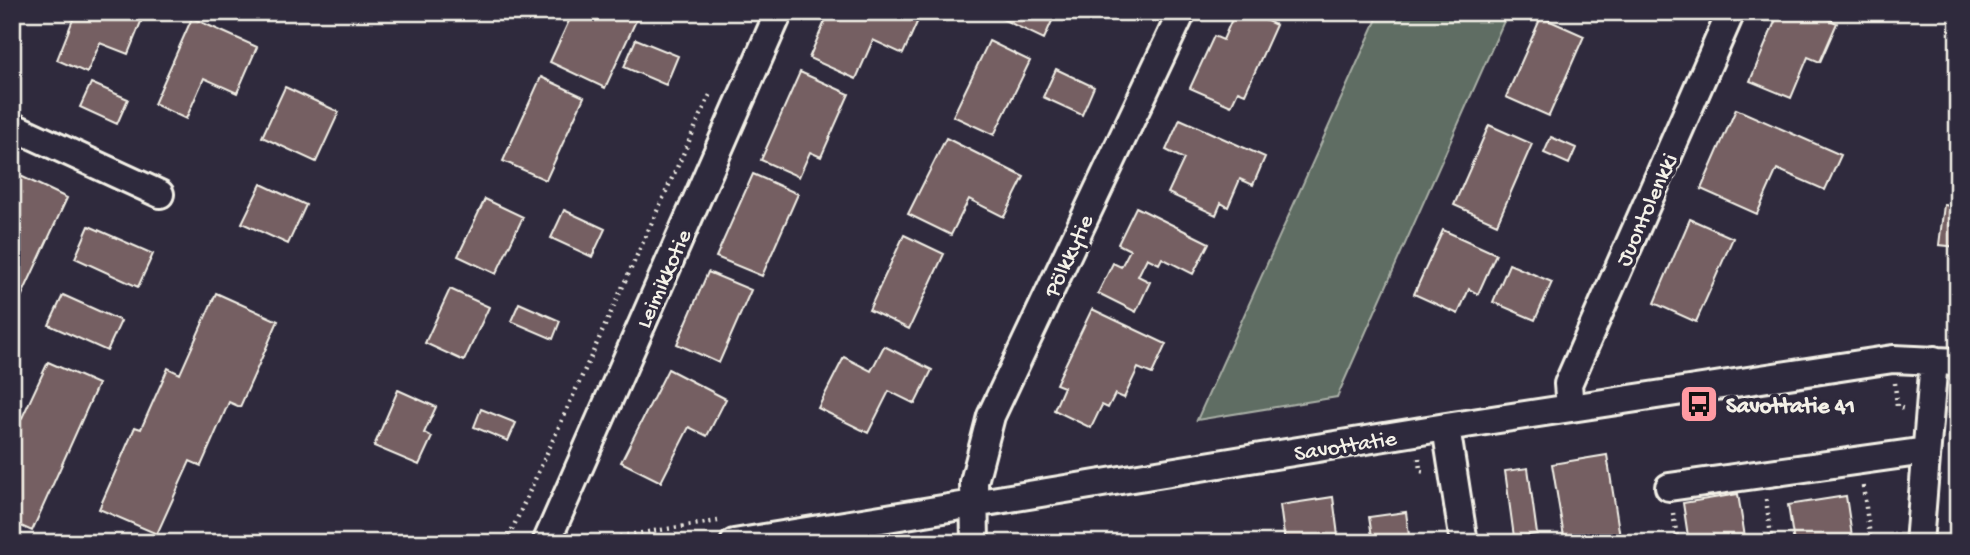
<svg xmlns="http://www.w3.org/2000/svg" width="1970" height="555" viewBox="0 0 1970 555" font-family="'Gochi Hand',sans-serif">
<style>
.green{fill:#5e6d63;stroke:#a9afa6;stroke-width:2}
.building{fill:#745f62;stroke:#f4f1e8;stroke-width:2}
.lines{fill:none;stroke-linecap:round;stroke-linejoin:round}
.minor-casing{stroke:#f4f1e8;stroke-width:32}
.path{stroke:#f4f1e8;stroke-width:4.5;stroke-dasharray:2 5;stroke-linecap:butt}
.minor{stroke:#2f2a3d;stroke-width:26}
.labels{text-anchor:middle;stroke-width:7;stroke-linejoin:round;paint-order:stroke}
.street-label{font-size:23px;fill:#f4f1e8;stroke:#2f2a3d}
.poi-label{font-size:23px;font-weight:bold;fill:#f4f1e8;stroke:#2f2a3d;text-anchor:start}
</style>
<rect width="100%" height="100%" fill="#2f2a3d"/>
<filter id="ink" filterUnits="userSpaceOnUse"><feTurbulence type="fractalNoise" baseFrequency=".0143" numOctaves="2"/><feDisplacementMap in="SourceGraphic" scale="14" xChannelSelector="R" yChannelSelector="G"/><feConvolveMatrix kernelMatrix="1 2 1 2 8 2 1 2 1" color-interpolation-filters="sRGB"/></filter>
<g filter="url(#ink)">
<!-- green -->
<path class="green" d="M1380,12h128l-171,385 -140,23z"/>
<!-- building -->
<path class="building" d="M76,12h69l-17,42 -28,-11 -13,30 -30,-13z
M573,12h67l-35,76 -55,-26z
M829,12h76l14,6 -16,36 -30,-14 -17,39 -47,-21z
M998,12h58l-12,27 -48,-23z
M1109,12h19l-3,8z
M1235,12h12l29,13 -31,69 -7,-3 -7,15 -41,-18 24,-52 9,4z
M1779,12h33l25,11 -17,39 -12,-5 -17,41 -41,-17z
M1541,17l43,19 -35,80 -43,-19z
M192,18l65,29 -20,46 -33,-15 -18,41 -32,-15z
M636,39l42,17 -12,29 -42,-18z
M989,41l41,20 -36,74 -41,-19z
M1056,69l38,18 -12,28 -39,-18z
M800,72l49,22 -28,63 -11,-5 -11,25 -38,-17z
M541,77l43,20 -38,83 -43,-19z
M91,83l37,16 -11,25 -37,-17z
M285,87l54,25 -23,50 -54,-25z
M1736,109l105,46 -16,35 -48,-21 -20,45 -56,-25z
M1180,119l85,38 -12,28 -13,-6 -12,28 -7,-4 -5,12 -48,-22 16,-34 -18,-9z
M1489,125l43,19 -35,80 -43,-19z
M1551,137l25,11 -7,16 -25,-11z
M946,138l78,39 -20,40 -35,-18 -18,36 -43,-21z
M12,172l55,26 -55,119z
M753,174l45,20 -36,82 -46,-19z
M261,184l45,21 -18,39 -46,-21z
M485,199l38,18 -27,57 -38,-18z
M1944,205l14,2v40l-19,-2z
M1136,207l73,36 -16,31 -31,-16 -3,6 -12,-6 -9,18 12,6 -14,30 -38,-19 15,-30 8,4 9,-17 -12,-6z
M564,210l41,19 -13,28 -41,-19z
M1690,219l43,19 -37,84 -42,-19z
M89,226l64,28 -15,33 -63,-29z
M1443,230l53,24 -18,40 -9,-5 -11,25 -44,-20z
M904,235l40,19 -35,75 -40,-19z
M1509,264l43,18 -17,38 -42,-18z
M708,272l43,18 -32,73 -42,-19z
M450,289l39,18 -25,54 -39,-18z
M216,293l62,28 -38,86 -11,-5 -28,64 -11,-5 -33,73 -58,-25 36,-82 6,2 27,-61 12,6z
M63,295l58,26 -14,30 -58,-26z
M519,303l41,18 -7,18 -42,-18z
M1092,309l74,35 -14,30 -14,-6 -14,30 -9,-4 -7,14 -6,-3 -11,23 -37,-18 10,-23 -8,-3z
M884,346l48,24 -17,34 -26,-13 -21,42 -50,-25 26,-51 27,14z
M48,362l50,22 -66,147 -20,-9v-109l10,5z
M668,369l58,30 -19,37 -18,-9 -28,55 -40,-20z
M398,390l38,17 -12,26 8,4 -13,28 -45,-19z
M481,409l35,14 -8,18 -34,-14z
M1607,455l14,88h-56l-13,-79z
M1528,468l9,66 -23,3 -9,-66z
M1738,494l8,49h-57l-6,-40z
M1846,496l7,47h-59l-6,-38z
M1333,497l6,46h-54l-5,-38z
M1406,512l4,31h-37l-4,-26z"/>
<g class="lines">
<!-- minor casing -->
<g class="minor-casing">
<path id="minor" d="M12,126l148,68
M1570,408l-2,-24 163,-372
M1446,427l18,116
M1669,487l257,-36
M546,543l233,-531
M734,543l712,-116 447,-68 65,3
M975,543l-1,-61 17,-66 191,-404
M1919,543l15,-183"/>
</g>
<!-- path -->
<path class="path" d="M1895,383l2,24 9,2
M1419,458l1,13 7,1
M1863,486l8,57
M1766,499l6,44
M1673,513l5,30
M506,543l204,-448
M578,543l140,-22"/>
<!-- minor -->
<use href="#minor" class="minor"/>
</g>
</g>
<!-- icons -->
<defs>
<g id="bus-square" transform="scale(2.0125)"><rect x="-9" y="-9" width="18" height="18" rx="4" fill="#ff9aa2" stroke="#2f2a3d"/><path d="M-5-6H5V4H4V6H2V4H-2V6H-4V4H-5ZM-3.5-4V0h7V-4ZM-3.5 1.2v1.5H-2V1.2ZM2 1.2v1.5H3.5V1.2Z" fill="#111"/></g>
</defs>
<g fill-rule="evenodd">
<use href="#bus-square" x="1699" y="404"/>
</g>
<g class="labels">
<!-- street labels -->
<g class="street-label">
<text transform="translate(1645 209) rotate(-66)" y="8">Juontolenkki</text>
<text transform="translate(1067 255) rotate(-65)" y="8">Pölkkytie</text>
<text transform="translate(662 278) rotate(-66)" y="8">Leimikkotie</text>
<text transform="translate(1345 444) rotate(-9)" y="8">Savottatie</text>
</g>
<!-- poi labels -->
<g class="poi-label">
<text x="1726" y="412">Savottatie 41</text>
</g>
</g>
<!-- margin -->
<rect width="1970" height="555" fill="none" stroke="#2f2a3d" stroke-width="42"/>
<rect x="21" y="21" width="1928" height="513" fill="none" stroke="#f4f1e8" stroke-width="2.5" filter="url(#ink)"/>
</svg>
